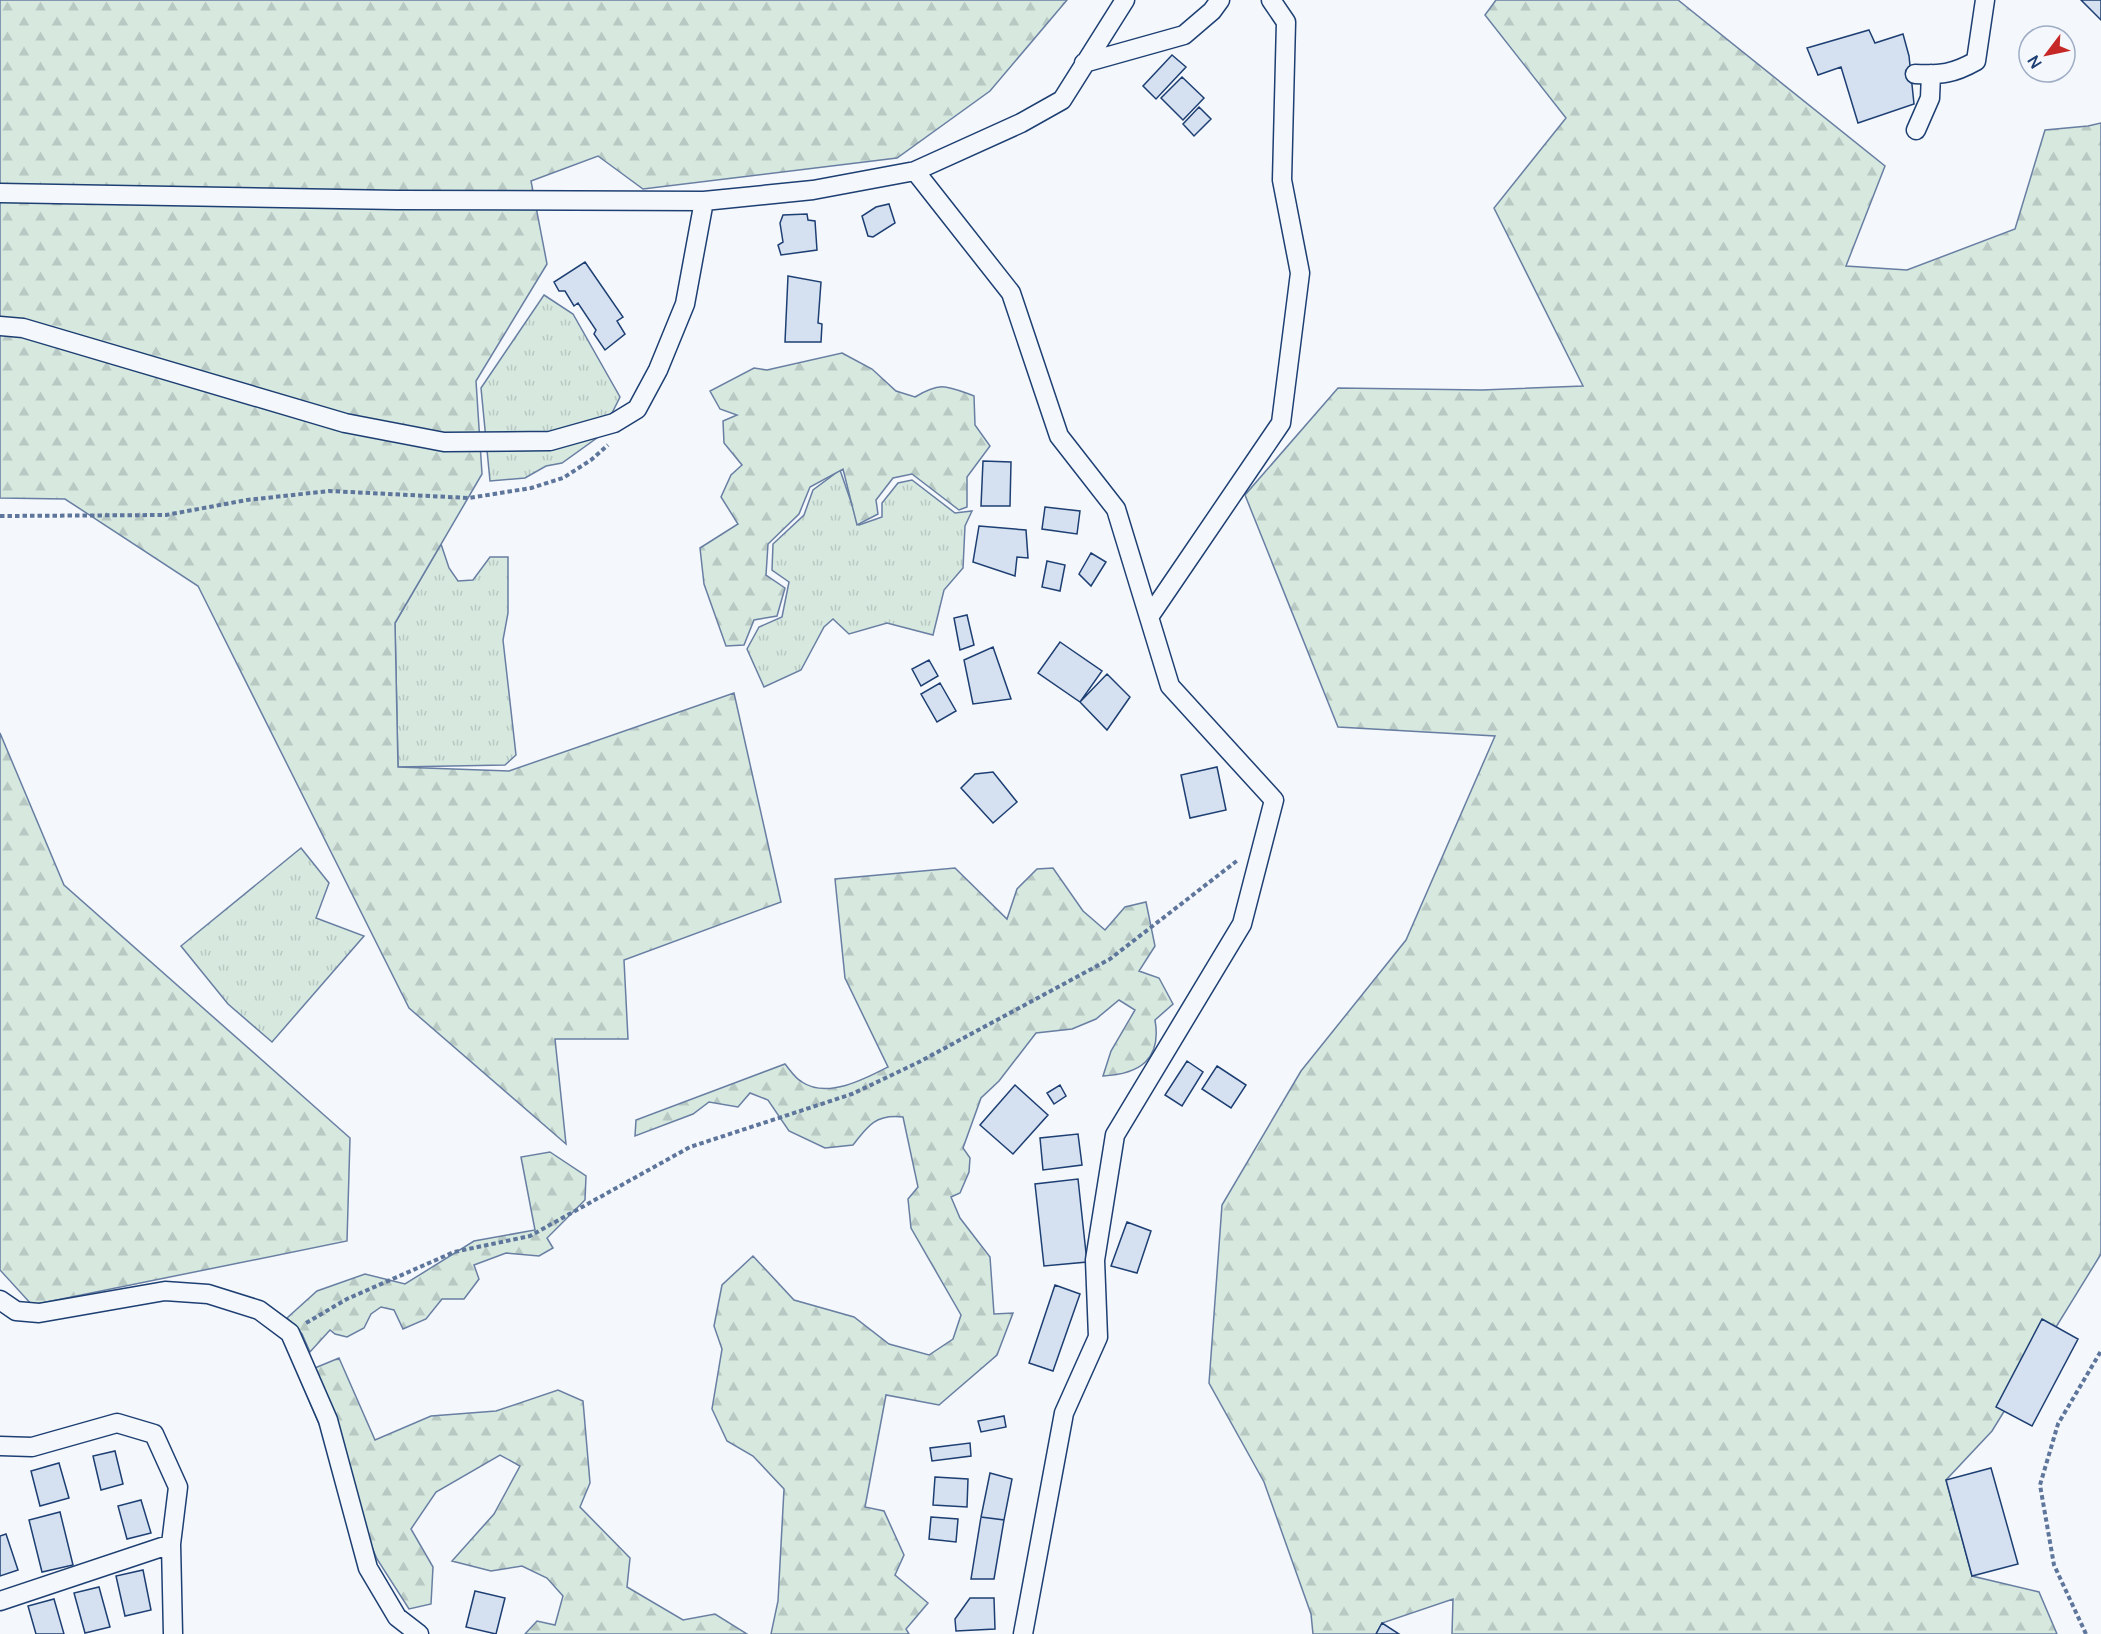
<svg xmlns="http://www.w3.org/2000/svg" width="2101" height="1634" viewBox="0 0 2101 1634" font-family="Manrope,sans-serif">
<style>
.grass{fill:url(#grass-tufts);stroke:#687fa3;stroke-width:1.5}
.forest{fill:url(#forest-firs);stroke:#687fa3;stroke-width:1.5}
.building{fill:#d5e0f0;stroke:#1d3f73;stroke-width:1.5}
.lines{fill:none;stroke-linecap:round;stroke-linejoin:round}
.minor-casing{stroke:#1d3f73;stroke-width:21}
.path{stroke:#5e769c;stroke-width:4;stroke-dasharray:4.5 3;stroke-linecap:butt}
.minor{stroke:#f4f7fb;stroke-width:18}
</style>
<defs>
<pattern id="grass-tufts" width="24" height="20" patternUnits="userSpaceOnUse" patternTransform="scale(1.5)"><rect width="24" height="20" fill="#d7e8df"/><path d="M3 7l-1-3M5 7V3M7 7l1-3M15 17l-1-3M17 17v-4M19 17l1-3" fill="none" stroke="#b8c8c3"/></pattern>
<pattern id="forest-firs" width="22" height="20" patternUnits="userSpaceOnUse" patternTransform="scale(1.5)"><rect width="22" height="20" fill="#d7e8df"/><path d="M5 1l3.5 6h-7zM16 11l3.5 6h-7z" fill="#b8c8c3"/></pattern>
</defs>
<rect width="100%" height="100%" fill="#f4f7fb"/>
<!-- grass -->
<path class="grass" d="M544,295l29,19 47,83 -19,38 -39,28 -16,3 -21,12 -35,3 -9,-93z
M840,470l19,55 23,-8v-14l16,-20 14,-3 43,33 17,-2 -7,15 -2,42 -19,22 -11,45 -46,-12 -38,11 -16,-15 -9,8 -23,43 -37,17 -17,-38 12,-22 23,-10 7,-35 -17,-12 1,-26 31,-29 9,-25z
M441,544l8,24 9,13 15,-1 17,-23h18v56l-5,27 13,115 -11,10 -107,2 -3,-144z
M301,848l28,35 -13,35 48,18 -92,106 -44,-38 -47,-58z"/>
<!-- forest -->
<path class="forest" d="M0,0h1067l-77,91 -93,67 -254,31 -45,-33 -67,25 16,83 -71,117 6,93 -87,149 3,144 111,4 225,-78 47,209 -157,58 4,79h-73l11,105 -157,-136 -211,-422 -133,-87 -65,-1z
M1496,0h182l207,166 -39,100 61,4 108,-41 30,-99 43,-4 13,-3v1131l-109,177 -46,49 26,96 67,16 18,42h-605l1,-35 -71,24 -6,11h-63l-2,-20 -47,-132 -55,-99 13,-178 79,-134 105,-131 89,-204 -157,-9 -93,-232 93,-107 144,2 101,-4 -89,-178 72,-90 -81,-103z
M842,353l30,16 24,22 19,6c26,-16 32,-11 59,-1l1,29 15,21 -23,31v30l-8,3 -47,-36 -19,4 -17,22 2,14 -21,11 -14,-56 -33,18 -11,27 -31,30 -2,31 19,13 -8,28 -23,4 -10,25 -18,1 -22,-62 -4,-36 38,-24 -17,-27 10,-22 11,-10 -18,-22 -1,-22 14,-6 -17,-6 -10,-18 44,-23 13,2z
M0,733l64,152 286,253 -3,103 -315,64 -32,-35z
M955,868l52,51 10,-30 20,-20 16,-1 30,43 22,19 20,-23 21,-5 9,44 -16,25 20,7 14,26 -18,16c7,40 -16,54 -52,56l8,-25 24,-41 -16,-10 -23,19 -24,10 -36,4 -37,48 -18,17 -18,50 7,10 -1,14 -9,21 -9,4 9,21 30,39 4,57 19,-1 -16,42 -58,50 -53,-10 -21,112 19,4 20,44 -9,20 33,28 -22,26 3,5h-138l7,-33 6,-112 -31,-33 -26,-15 -15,-32 10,-60 -8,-23 8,-41 31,-29 41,44 60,17 35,27 40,11 24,-16 8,-24 -50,-87 -3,-29 10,-12 -15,-70c-27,-3 -35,8 -50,28l-28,3 -36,-17 -21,-31 -18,-7 -12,14 -29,-5 -16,12 -58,22 1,-16 149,-56c5,6 10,14 17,18 25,17 63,-3 86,-15l-43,-89 -10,-99z
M550,1152l36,24 -1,24 -38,38 6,10 -14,8 -33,-3 -32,12 5,14 -15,20h-22l-16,20 -23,10 -9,-19 -13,-3 -10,7 -7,14 -17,9 -12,-3 -5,-4 -20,22 -8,-18 -15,-16 30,-27 48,-17 40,10 69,-43 61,-11 -14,-73z
M339,1358l36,82 56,-24 65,-5 62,-21 25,11 7,82 -10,24 50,51 -3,29 56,33 32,-6 32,20h-222l12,-13 18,4 8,-29 -16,-18 -25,-12 -31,5 -39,-10 42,-47 26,-48 -20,-11 -64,37 -25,37 22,38 -2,37 -22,5 -32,-50 -79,-184z"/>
<!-- building -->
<path class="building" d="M2081,0h20v20z
M1869,30l6,13 28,-9 6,22 5,48 -56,19 -17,-56 -23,8 -11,-27z
M1172,55l14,12 -30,32 -13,-13z
M1182,77l22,21 -21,22 -22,-22z
M1199,107l12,12 -17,17 -11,-12z
M889,204l6,19 -22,14 -5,-1 -6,-20 14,-9z
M807,214l1,6 7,1 2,29 -36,5 -3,-10 5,-3 -3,-19 3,-8z
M585,262l38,55 -6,4 8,13 -20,16 -11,-16 2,-4 -18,-27 -4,3 -9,-15h-6l-5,-9z
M788,276l33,6 -3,41 4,1 -1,18h-36z
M983,461l28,1 -1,44h-29z
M1045,507l35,4 -3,23 -35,-5z
M979,526l47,4 2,28 -11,-1 -2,19 -42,-14z
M1091,553l15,9 -15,24 -12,-12z
M1047,561l18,4 -5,26 -18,-4z
M967,615l7,30 -14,5 -6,-32z
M1060,642l42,29 -22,31 -42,-29z
M993,647l18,52 -38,5 -9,-44z
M929,660l9,16 -17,10 -9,-17z
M1107,674l23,23 -23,33 -27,-28z
M940,683l16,28 -19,11 -16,-28z
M1217,767l9,43 -36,8 -9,-43z
M993,772l24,30 -24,21 -32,-35 14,-14z
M1187,1061l16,11 -21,34 -17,-11z
M1217,1066l29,19 -15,23 -29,-19z
M1015,1085l33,30 -35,39 -33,-29z
M1060,1085l6,11 -12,8 -7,-11z
M1078,1134l4,31 -39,5 -3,-32z
M1078,1179l9,83 -43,4 -9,-82z
M1127,1222l24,9 -14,42 -26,-7z
M1055,1285l25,9 -27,77 -24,-8z
M2042,1319l36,20 -46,87 -36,-19z
M1004,1416l2,11 -25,5 -3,-11z
M970,1443l1,13 -39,5 -2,-13z
M115,1451l8,33 -22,6 -8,-34z
M59,1463l10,35 -29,8 -9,-35z
M1991,1468l27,96 -46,12 -26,-96z
M990,1473l22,6 -8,41 -23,-3z
M935,1477l33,2 -1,28 -34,-2z
M141,1500l10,33 -24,6 -9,-33z
M60,1512l13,53 -31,7 -13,-52z
M931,1517l27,2 -2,23 -27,-3z
M981,1517l23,3 -10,59h-23z
M6,1534l12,36 -18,6v-40z
M143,1570l8,40 -26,6 -9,-40z
M99,1587l11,40 -25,6 -11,-40z
M475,1591l30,7 -9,36 -30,-7z
M970,1598h24l1,31 -39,2 -1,-12z
M54,1599l10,35h-28l-8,-28z
M1382,1623l17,11h-23z"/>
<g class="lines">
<!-- minor casing -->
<g class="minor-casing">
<path id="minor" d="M1084,63l100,-28 28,-24 8,-11
M1915,74c26,1 38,0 61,-13l9,-61
M1916,130l14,-32 1,-24
M915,171l96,122 48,143 57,73 54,177 104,114 -32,124 -127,211 -20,125 3,77 -34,76 -41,221
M0,193l397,7 307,1 109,-11 102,-19 106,-48 41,-23 63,-100
M0,326l23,2 322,95 99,19 106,-1 64,-18 23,-14 21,-39 27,-66 19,-103
M1149,617l132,-194 19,-150 -18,-93 4,-158 -15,-22
M0,1300l16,11 23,2 126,-22 43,3 51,16 31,23 38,87 40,148 29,49 22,17
M0,1446l32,1 85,-24 37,11 24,53 -7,57 2,90
M0,1601l171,-57"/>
</g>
<!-- path -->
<path class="path" d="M0,516l166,-1 81,-15 82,-9 140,7 62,-10 32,-10 28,-18 17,-15
M306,1323l41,-24 107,-47 76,-16 160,-89 162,-53 67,-32 191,-103 128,-99
M2086,1634l-32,-69 -14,-80 18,-61 43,-73"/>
<!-- minor -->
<use href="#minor" class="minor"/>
</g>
<!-- north arrow -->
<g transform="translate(2047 54) rotate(238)"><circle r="28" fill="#f4f7fb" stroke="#9eadc5" stroke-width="1.5"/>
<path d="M0-4.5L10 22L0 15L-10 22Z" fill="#c62828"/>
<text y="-9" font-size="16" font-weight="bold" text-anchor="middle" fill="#1d3f73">N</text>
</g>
</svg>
